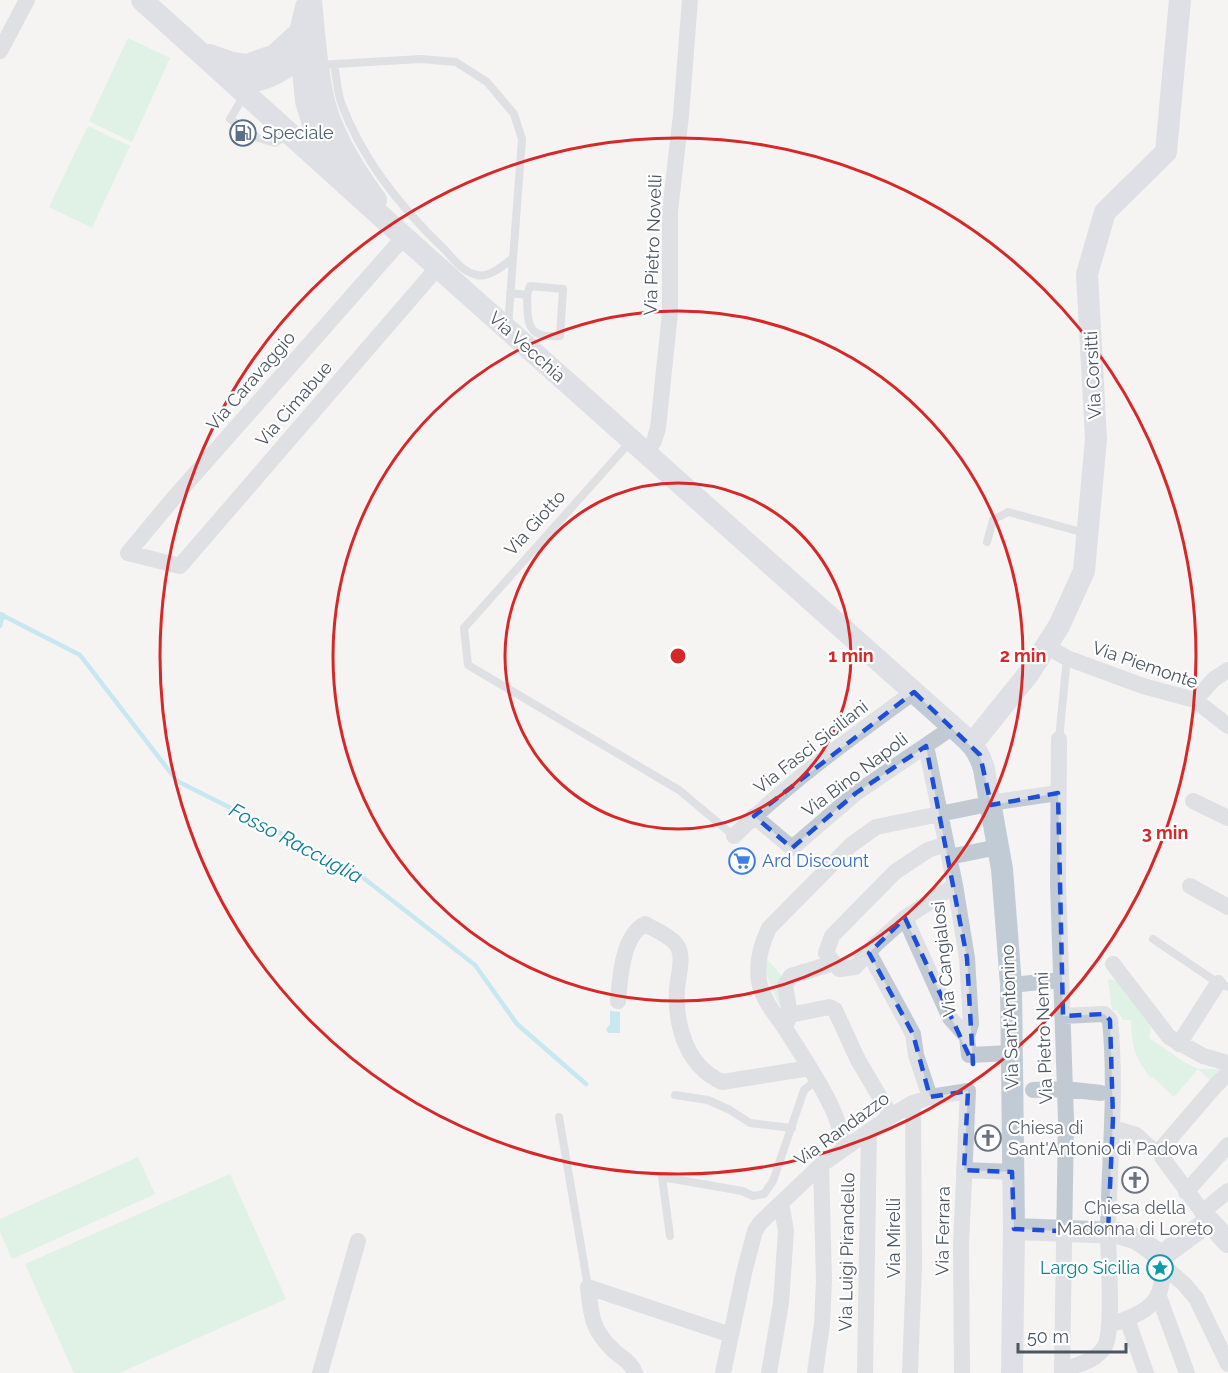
<svg xmlns="http://www.w3.org/2000/svg" width="1228" height="1373" viewBox="0 0 1228 1373" font-family="Raleway,sans-serif">
<style>
.green{fill:#c3f1d5}
.water{fill:#90daee}
.lines{fill:none;stroke-linecap:round;stroke-linejoin:round}
.stream{stroke:#90daee;stroke-width:4.5}
.lane{stroke:#c1cad2;stroke-width:8}
.street{stroke:#c1cad2;stroke-width:16}
.secondary{stroke:#c1cbd6;stroke-width:22}
.marked{fill:none;stroke:#1d4ed8;stroke-width:4.5;stroke-dasharray:12 8;stroke-linejoin:round}
.ring{fill:none;stroke:#d62828;stroke-width:3}
.labels{text-anchor:middle;stroke-width:4.5;stroke-linejoin:round;paint-order:stroke}
.service-label{font-size:18px;fill:#4e5e75;stroke:#fff;text-anchor:start}
.street-label{font-size:18px;fill:#4a5661;stroke:#fff}
.shop-label{font-size:18px;fill:#366cbe;stroke:#fff;text-anchor:start}
.worship-label{font-size:18px;fill:#5b616d;stroke:#fff;text-anchor:start}
.culture-label{font-size:18px;fill:#0d838f;stroke:#fff;text-anchor:end}
.water-label{font-size:20px;font-style:italic;fill:#0c7c9b;stroke:#fff}
.centre{fill:#d62828;stroke:#fff;stroke-width:3}
.ring-label{font-size:18px;text-anchor:middle;font-weight:bold;fill:#d62828;stroke:#fff;stroke-width:4.5;stroke-linejoin:round;paint-order:stroke}
</style>
<rect width="100%" height="100%" fill="#f5f3f3"/>
<!-- green -->
<path class="green" d="M128,38l42,20 -38,84 -43,-21z
M88,126l42,20 -38,82 -43,-21z
M765,957l17,19v28l-3,1 -13,-32z
M1108,979l9,2 30,36 4,12 -2,9 35,24 14,7h26l-13,12 -13,-12 -24,28 -21,-20 -2,1c-17,-21 -19,-31 -20,-58h-8l-6,-10h-5z
M138,1157l17,37 -143,65 -12,-27v-13z
M230,1174l56,125 -167,74h-45l-49,-109z"/>
<!-- water -->
<path class="water" d="M610,1011l10,1v21h-11l-3,-3 4,-6z"/>
<g class="lines">
<!-- stream -->
<path class="stream" d="M0,614l80,41 97,126 175,88 123,96 42,59 69,60
M0,626l3,-11"/>
<!-- lane -->
<path class="lane" d="M317,65l104,-6 35,3 31,20 27,32 8,25 -14,187
M334,65c3,13 3,28 8,40 21,56 60,104 103,145 9,10 18,22 32,25 12,3 27,-10 36,-17
M245,94l-15,25 28,19 17,5 14,-9
M510,293l17,2 3,-9 33,3 -3,47c-35,3 -32,-14 -33,-41
M631,441l-167,187 4,37 211,125 55,46
M987,542l6,-22 15,-8 77,21
M1059,739l8,-81
M1153,939l65,44 10,4
M675,1095l33,5 22,10 20,13 42,5
M559,1117l29,170
M670,1236l-8,-59 80,14 11,5 11,-2 9,-13 31,-91 13,-10"/>
<!-- street -->
<path class="street" d="M0,51l27,-51
M404,237l-232,263 -44,53 52,13 258,-299
M646,453l8,-12 4,-13 12,-115v-102l11,-96 9,-115
M1046,646l21,12 76,28 52,14 33,26
M1195,700l19,-21 14,-9
M1059,739l-1,145 8,236 -4,253
M926,746l29,139 12,73 4,66 -4,13 2,18 43,-2
M1193,801l35,17
M754,816l38,32 64,-55 97,-66
M734,836c55,-54 118,-99 180,-144
M949,857l49,-10
M1190,886l38,21
M905,918l45,100 17,19
M869,953l44,81 3,21 14,42
M834,963l-8,-10 6,-17 63,-64 33,-22 18,-6
M1113,964l56,73 34,19 25,7
M1011,985l50,-5
M618,1001c2,-23 4,-65 27,-77 9,5 24,11 31,20 9,11 2,32 1,45 -2,36 9,77 45,93l88,-14
M790,1015l39,-8 6,3 23,50 33,56
M785,1027l5,-12 -5,-30 6,-9 43,-13 5,6 16,-2 21,-23 29,-26 50,-33
M1179,1044l39,-61
M1033,1090l32,-1 36,4
M1113,1128l23,7 16,14
M845,1147c-4,-13 -7,-27 -13,-39 -12,-26 -29,-51 -44,-75 -10,-16 -23,-29 -28,-47 -5,-20 0,-39 9,-58l82,-83 25,-18 127,-26 55,-8
M964,1170l48,2
M1186,1192l42,-47
M1202,1212l26,-21
M1209,1221l-47,-64 -1,-8 55,-64 12,-11
M1161,1264l23,20 12,14 32,66
M1158,1294l29,79
M1127,1319l19,54
M1109,1325c35,-11 62,-23 50,-66
M1062,1370c15,-5 35,-9 43,-24 9,-17 3,-91 3,-114 1,-71 9,-141 2,-212l-6,-6 -41,2
M320,1373l38,-132
M635,1373c-4,-12 -14,-15 -23,-24 -21,-21 -21,-35 -24,-62l143,48
M723,1373l21,-100 11,-42 5,-8 61,-58 70,-49 22,-13 17,-6 38,-6 -7,154 1,128
M769,1373l12,-70 5,-72 -5,-28
M815,1373l7,-49 2,-44 -3,-115
M865,1373l4,-242
M910,1373l4,-106 -1,-164"/>
<!-- secondary -->
<path class="secondary" d="M142,0l262,237 549,490c16,14 25,21 31,42l18,100 9,116 3,244 -2,144
M311,0c3,32 5,65 12,97 8,37 31,73 53,103
M301,49l5,52 9,30 16,36
M209,55l23,8 15,2 28,-10 25,-23 6,-25
M235,84c30,-2 54,-13 72,-38
M972,744l57,-71 30,-47 25,-55 12,-132 -9,-165 18,-62 61,-60 14,-152
M1014,1229l104,4 19,6 17,12 5,7 50,-37 19,21"/>
</g>
<!-- marked area -->
<path d="M0 0H1228V1373H0ZM914,692l66,63 11,50 67,-12 5,223 41,-2 6,6 3,98 -5,115 -94,-4 -2,-57 -48,-2 4,-79 -38,6 -17,-63 -44,-81 36,-35 68,146 -6,-106 -41,-212 -70,47 -64,55 -38,-32z" fill="#f5f3f3" fill-opacity=".55" fill-rule="evenodd"/>
<path class="marked" d="M914,692l66,63 11,50 67,-12 5,223 41,-2 6,6 3,98 -5,115 -94,-4 -2,-57 -48,-2 4,-79 -38,6 -17,-63 -44,-81 36,-35 68,146 -6,-106 -41,-212 -70,47 -64,55 -38,-32z"/>
<!-- distance rings -->
<g class="ring">
<circle cx="678" cy="656" r="173"/>
<circle cx="678" cy="656" r="345"/>
<circle cx="678" cy="656" r="518"/>
</g>
<!-- icons -->
<defs>
<g id="fuel-ring" transform="scale(1.35)"><circle r="9.5" fill="#fff" stroke="#5c6f8a" stroke-width="1.5"/><path d="M-5.5-6h7V0h2V4h1.3V-2.5L3-4.5l.8-.8L6-3V5H2.5V1h-1V6h-7ZM-4.2-4.7v3.2H.2V-4.7Z" fill="#5c6f8a"/></g>
<g id="supermarket-ring" transform="scale(1.35)"><circle r="9.5" fill="#fff" stroke="#3f7fe0" stroke-width="1.5"/><path d="M-6-5.5h2.5l.6 2H6L4.5 2H-2.5L-4.4-4H-6ZM-1.5 3.2a1.3 1.3 0 1 0 .1 0ZM3 3.2a1.3 1.3 0 1 0 .1 0Z" fill="#3f7fe0"/></g>
<g id="church-ring" transform="scale(1.35)"><circle r="9.5" fill="#fff" stroke="#6b7280" stroke-width="1.5"/><path d="M-1.2-6h2.4v3.5h3.3v2.4h-3.3V6h-2.4V-.1h-3.3v-2.4h3.3Z" fill="#6b7280"/></g>
<g id="sight-ring" transform="scale(1.35)"><circle r="9.5" fill="#fff" stroke="#0f9aa8" stroke-width="1.5"/><path d="M0-6L1.8-2.2L6-1.7L2.9 1.2L3.7 5.4L0 3.3L-3.7 5.4L-2.9 1.2L-6-1.7L-1.8-2.2Z" fill="#0f9aa8"/></g>
</defs>
<g fill-rule="evenodd">
<use href="#fuel-ring" x="243" y="133"/>
<use href="#supermarket-ring" x="742" y="861"/>
<use href="#church-ring" x="988" y="1138"/>
<use href="#church-ring" x="1135" y="1180"/>
<use href="#sight-ring" x="1160" y="1268"/>
</g>
<g class="labels">
<!-- service labels -->
<g class="service-label">
<text x="262" y="139">Speciale</text>
</g>
<!-- street labels -->
<g class="street-label">
<text transform="translate(653 245) rotate(-88)" y="6">Via Pietro Novelli</text>
<text transform="translate(527 347) rotate(42)" y="6">Via Vecchia</text>
<text transform="translate(1093 375) rotate(-93)" y="6">Via Corsitti</text>
<text transform="translate(251 381) rotate(-49)" y="6">Via Caravaggio</text>
<text transform="translate(294 404) rotate(-49)" y="6">Via Cimabue</text>
<text transform="translate(535 523) rotate(-48)" y="6">Via Giotto</text>
<text transform="translate(1145 665) rotate(19)" y="6">Via Piemonte</text>
<text transform="translate(811 747) rotate(-38)" y="6">Via Fasci Siciliani</text>
<text transform="translate(855 775) rotate(-37)" y="6">Via Bino Napoli</text>
<text transform="translate(944 959) rotate(-96)" y="6">Via Cangialosi</text>
<text transform="translate(1010 1017) rotate(-92)" y="6">Via Sant'Antonino</text>
<text transform="translate(1044 1038) rotate(-92)" y="6">Via Pietro Nenni</text>
<text transform="translate(842 1129) rotate(-36)" y="6">Via Randazzo</text>
<text transform="translate(943 1231) rotate(-89)" y="6">Via Ferrara</text>
<text transform="translate(894 1238) rotate(-90)" y="6">Via Mirelli</text>
<text transform="translate(847 1252) rotate(-89)" y="6">Via Luigi Pirandello</text>
</g>
<!-- shop labels -->
<g class="shop-label">
<text x="762" y="867">Ard Discount</text>
</g>
<!-- worship labels -->
<g class="worship-label">
<text x="1008" y="1134">Chiesa di<tspan x="1008" dy="21">Sant'Antonio di Padova</tspan></text>
<text x="1135" y="1214" text-anchor="middle">Chiesa della<tspan x="1135" dy="21">Madonna di Loreto</tspan></text>
</g>
<!-- culture labels -->
<g class="culture-label">
<text x="1140" y="1274">Largo Sicilia</text>
</g>
<!-- water labels -->
<g class="water-label">
<text transform="translate(296 843) rotate(28)" y="7">Fosso Raccuglia</text>
</g>
</g>
<circle cx="678" cy="656" r="9" class="centre"/>
<g class="ring-label">
<text x="851" y="662">1 min</text>
<text x="1023" y="662">2 min</text>
<text x="1165" y="839">3 min</text>
</g>
<!-- scale -->
<path d="M1018 1343v9h108v-9" fill="none" stroke="#4a5661" stroke-width="3"/>
<text x="1027" y="1343" font-size="18" fill="#4a5661" stroke="#ffffff" stroke-width="4.5" paint-order="stroke">50 m</text>
</svg>
